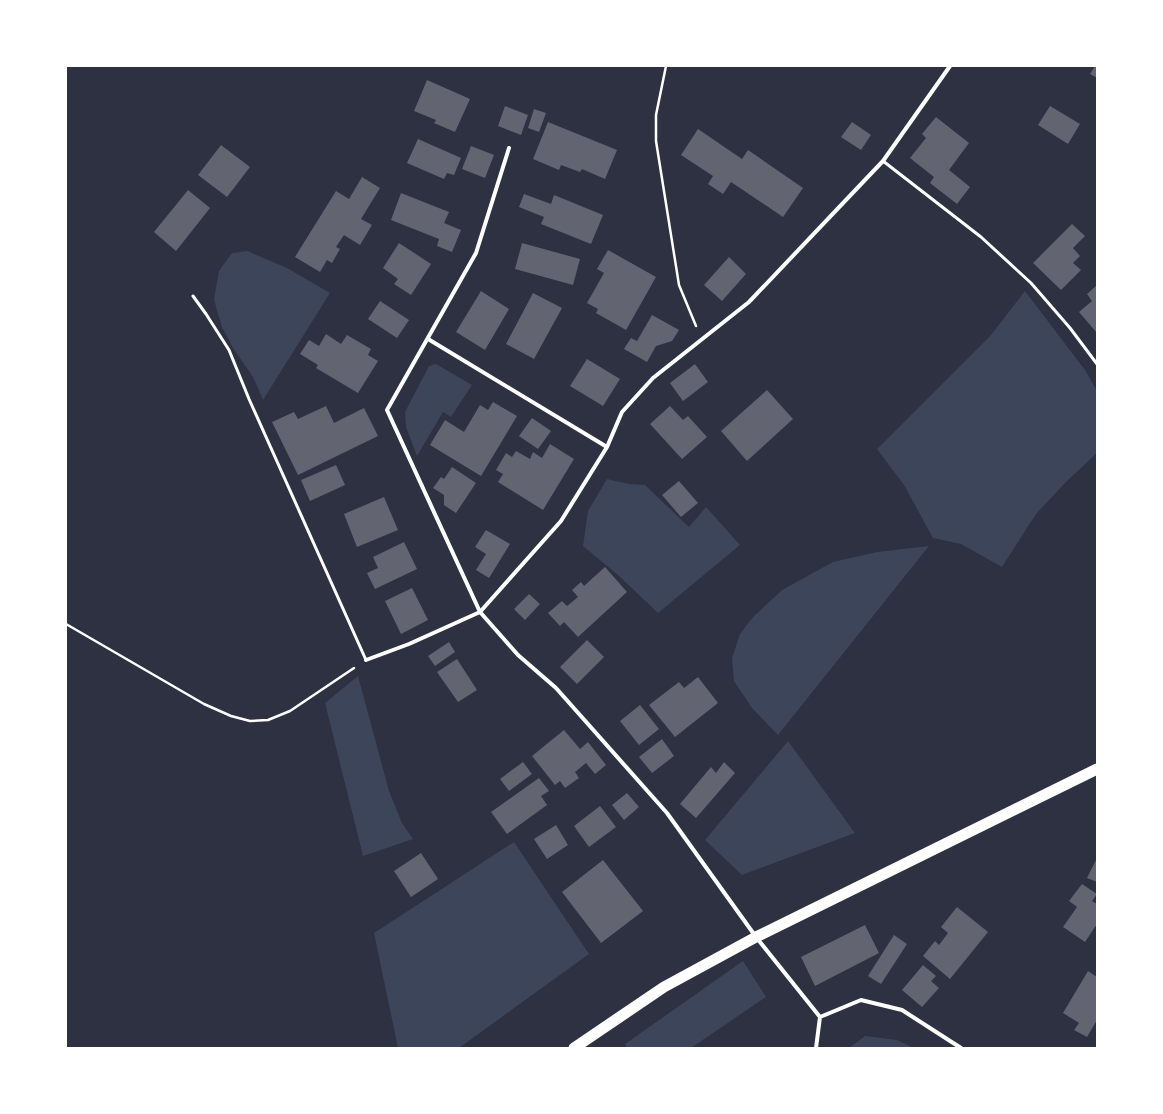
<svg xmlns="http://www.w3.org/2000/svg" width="1163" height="1114" viewBox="0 0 1163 1114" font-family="Lato,sans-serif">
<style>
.green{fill:#3c4559}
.building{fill:#626471}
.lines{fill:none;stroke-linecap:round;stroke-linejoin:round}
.path{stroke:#fff;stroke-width:2.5}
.service{stroke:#fff;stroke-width:3}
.minor{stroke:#fff;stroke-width:4}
.trunk{stroke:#fff;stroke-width:11}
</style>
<rect width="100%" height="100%" fill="#2d3142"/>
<!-- green -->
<path class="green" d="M247,251l40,17 43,25 -67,107 -10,-23 -20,-29 -11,-21 -5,-16 -3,-12 5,-28 13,-18z
M1025,291l60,79 12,21v62l-31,29 -30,32 -34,53 -41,-23 -28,-6 -29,-53 -27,-36 114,-114z
M436,364l36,21 -21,32 -8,-5 -26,44 -11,-29 -1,-15 24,-46z
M607,479l22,5 16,1 44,42 17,-20 34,38 -82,68 -40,-38 -35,-29 5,-35z
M929,546l-151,189 -26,-27 -18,-27 -2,-23 8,-24 13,-17 29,-27 51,-28 44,-10z
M358,676l31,115 13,32 11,16 -50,17 -38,-153z
M788,741l67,92 -113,42 -37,-35z
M514,842l75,112 -130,94h-61l-24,-115z
M743,961l23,36 -75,51h-64l-2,-4z
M865,1036l32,4 17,8h-65z"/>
<!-- building -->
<path class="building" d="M1095,66h2v12l-7,-4z
M427,80l43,19 -15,33 -21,-9 2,-3 -22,-9z
M505,106l23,9 -7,20 -23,-9z
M1050,106l30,18 -12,20 -30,-19z
M534,109l12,4 -7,19 -11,-4z
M936,117l33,26 -20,27 21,17 -13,17 -27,-21 4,-6 -24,-19 16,-20 -4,-4z
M548,122l69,28 -12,29 -23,-10 -2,3 -19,-7 -2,5 -26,-11z
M852,122l19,13 -10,15 -20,-13z
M698,129l44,30 6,-9 55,38 -20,29 -52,-35 -8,12 -15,-10 5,-8 -32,-21z
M418,139l43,19 -7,17 -7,-2 -3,6 -37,-16z
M221,145l29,22 -23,30 -29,-22z
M471,146l23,9 -9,23 -23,-9z
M362,177l18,11 -19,31 11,6 -12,20 -16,-10 -8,12 4,2 -8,14 -5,-3 -7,12 -25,-15 41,-66 13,8z
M188,190l22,18 -34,43 -22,-19z
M401,193l48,19 -5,11 17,7 -9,22 -15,-6 2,-7 -48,-19z
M524,194l27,10 3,-9 49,20 -12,29 -50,-20 3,-7 -25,-10z
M1072,224l13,12 -12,12 7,8 -7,7 8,7 -20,20 -28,-27z
M399,243l32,21 -20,31 -17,-11 4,-5 -15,-11z
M522,243l58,16 -7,26 -58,-16z
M608,250l48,27 -30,53 -30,-17 2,-4 -11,-6 17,-30 -7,-4z
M729,257l17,17 -24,27 -18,-16z
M1097,285v48l-18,-21 13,-11 -5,-7z
M481,291l28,18 -24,41 -29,-18z
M533,293l29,15 -28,51 -28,-15z
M380,301l29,19 -12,18 -29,-19z
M652,315l27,15 -7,11 -16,5 -9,16 -23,-13 7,-11 6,3z
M326,334l15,10 6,-9 24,14 -3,6 10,6 -20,32 -42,-25 2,-3 -18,-11 9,-14 10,6z
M587,359l33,20 -17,27 -33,-20z
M695,364l13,18 -25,19 -13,-18z
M767,390l26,29 -46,42 -26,-30z
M493,402l24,14 -36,60 -51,-31 15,-25 19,12 16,-27 8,5z
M326,406l8,17 30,-15 14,28 -80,39 -26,-53 22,-10 4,7z
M670,406l13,14 5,-4 19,21 -25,22 -32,-35z
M532,418l19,13 -13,18 -19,-13z
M550,444l24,15 -31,51 -45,-28 5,-8 -7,-4 10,-17 6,4 4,-6 14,8 3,-7 9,6z
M336,465l9,20 -35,16 -9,-21z
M452,467l24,16 -20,30 -12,-8v-10l-11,-7 8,-11 3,2z
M679,481l19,22 -17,14 -19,-22z
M384,497l14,33 -41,17 -13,-33z
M486,530l24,14 -21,34 -13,-8 10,-16 -11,-7z
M404,542l13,27 -42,20 -8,-16 11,-5 -5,-11z
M605,567l22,25 -49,45 -14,-15 -4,4 -12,-13 14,-12 5,5 11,-9 -6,-7 9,-8 3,4z
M412,588l16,32 -27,14 -16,-33z
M529,594l11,10 -15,16 -11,-11z
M587,640l17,17 -27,27 -17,-17z
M449,642l6,10 -20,14 -7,-10z
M457,659l20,31 -19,12 -21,-30z
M698,677l20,26 -43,34 -26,-32 30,-23 5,6z
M640,705l19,24 -20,16 -19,-24z
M564,730l16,19 8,-7 18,23 -11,9 -9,-11 -11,9 4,6 -14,10 -5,-7 -5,4 -23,-29z
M662,739l12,17 -22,17 -13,-16z
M523,762l9,12 -23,17 -9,-12z
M724,762l11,11 -39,45 -16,-14 31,-37 5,6z
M539,778l10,13 -8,5 6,9 -40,29 -16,-22z
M627,793l12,14 -15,13 -12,-15z
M600,806l16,21 -27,20 -15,-21z
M556,825l12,20 -21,14 -13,-20z
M421,853l17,26 -27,18 -17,-26z
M1097,858v24l-10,-4z
M603,860l40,51 -42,32 -39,-51z
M1082,884l15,10 -5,7 5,3v20l-12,18 -22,-15 14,-20 -8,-6z
M957,907l31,25 -38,47 -27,-23 12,-15 4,4 9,-12 -7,-6z
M865,925l14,28 -64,33 -14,-29z
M894,935l13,9 -26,40 -13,-8z
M923,965l13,11 -5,5 8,7 -17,19 -20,-17z
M1088,971l9,6v43l-10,17 -13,-7 5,-7 -16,-10z"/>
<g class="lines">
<!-- path -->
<path class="path" d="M666,66l-10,49v26l23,144 17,41
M66,624l138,80 27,12 19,5 18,-1 22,-9 64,-43"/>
<!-- service -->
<path class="service" d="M883,161l98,76 50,46 39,45 27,36
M193,296l13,18 23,36 20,49 117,261"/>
<!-- minor -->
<path class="minor" d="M509,148l-33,105 -89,157 93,202 38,43 38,33 111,125 89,124 64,80 41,-17 41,10 59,38
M428,339l179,108
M366,660l43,-16 71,-32 81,-91 46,-74 15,-35 31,-34 96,-76 134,-141 67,-95
M816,1048l4,-31"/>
<!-- trunk -->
<path class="trunk" d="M574,1048l90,-61 92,-50 341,-168"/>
</g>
<!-- border -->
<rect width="1163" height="1114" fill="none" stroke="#ffffff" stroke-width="134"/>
</svg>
